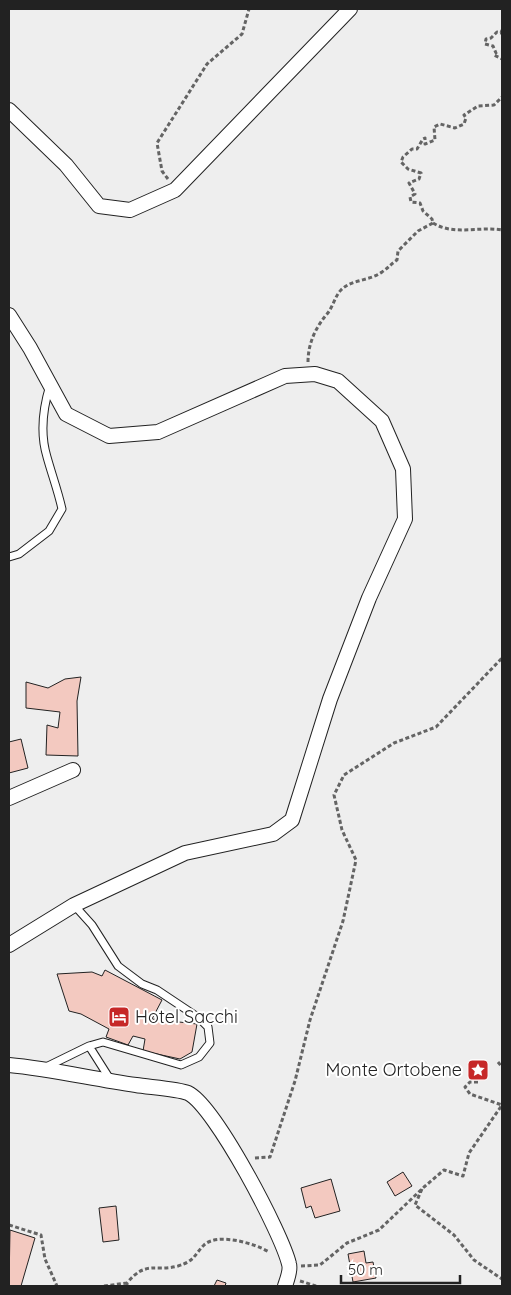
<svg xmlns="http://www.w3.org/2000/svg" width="511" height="1295" viewBox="0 0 511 1295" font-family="Quicksand,sans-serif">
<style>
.green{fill:#eee;stroke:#6f6f6f}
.building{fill:#f3c9c0;stroke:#222}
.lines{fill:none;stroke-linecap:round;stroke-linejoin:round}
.lane-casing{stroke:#222;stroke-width:9}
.street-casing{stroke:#222;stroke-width:16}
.path{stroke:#646464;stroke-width:3;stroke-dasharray:4 2.5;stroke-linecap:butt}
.lane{stroke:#fff;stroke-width:7}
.street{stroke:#fff;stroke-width:14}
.labels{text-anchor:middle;stroke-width:4;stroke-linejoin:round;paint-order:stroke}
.poi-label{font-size:18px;fill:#222;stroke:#fff;text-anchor:start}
</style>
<rect width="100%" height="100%" fill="#fff"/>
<!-- green -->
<path class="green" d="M9,9h493v1277h-493z"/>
<!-- building -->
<path class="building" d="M81,677l-4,24 1,55 -32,-1 1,-30 11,3 2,-16 -34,-4v-26l22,6 17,-9z
M21,739l7,29 -19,5v-31z
M105,970l57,30 -10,19 45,5 -5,28 -12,7 -37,-8 2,-12 -12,-3 -5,9 -22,-8 3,-8 -28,-15 -12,-3 -12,-37 35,-2 10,4z
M403,1172l9,14 -17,10 -8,-14z
M331,1179l9,32 -25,7 -4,-12 -5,2 -5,-20z
M116,1206l3,34 -16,2 -4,-34z
M10,1230l25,8 -14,48h-12z
M364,1251l2,12 7,-1 3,16 -23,4 -5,-28z
M217,1280l9,3 -1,3h-11z"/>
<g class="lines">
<!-- lane casing -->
<g class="lane-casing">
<path id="lane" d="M9,557l10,-3 30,-23 13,-22c-4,-18 -10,-34 -15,-52 -7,-23 -4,-49 3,-72
M89,1046l19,30v5
M44,1068l45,-22 14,-4 78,23 18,-8 11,-14 -2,-16 -9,-9 -42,-28 -15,-6 -24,-18 -26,-41 -18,-20"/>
</g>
<!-- street casing -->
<g class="street-casing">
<path id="street" d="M9,110l57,55 33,41 31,4 45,-20 175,-181
M9,315l21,33 36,66 43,22 49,-4 127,-56 30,-2 23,7 44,40 21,48 2,50 -36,79 -39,101 -38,121 -19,14 -88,19 -111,52 -65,40
M9,798l64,-28
M9,1065c43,4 84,14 127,20 12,2 42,4 52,8 27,13 94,141 101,171 2,6 -2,16 -4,22"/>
</g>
<!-- path -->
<path class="path" d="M502,30l-1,3 -4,-1 -6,6 -5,1 -1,5 8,2 3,7 -2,2 8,4
M168,179l-6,-8 -5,-28 50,-79 35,-30 7,-25
M433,223c21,13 46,3 69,7
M308,362c0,-19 8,-35 19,-48 6,-7 8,-18 14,-24 11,-11 29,-9 41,-18 6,-4 9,-8 15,-12l1,-9 20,-20 15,-8 -1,-4 -9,-8 -3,-8 -9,-1 -1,-5 5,-3 -6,-11 10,-4 2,-6 -13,-4 -7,-7 2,-5 9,-8h5l6,-10 2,-1v6l10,-4 -1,-13 6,-3 15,4 9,-4 2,-6 -2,-3 14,-9 16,-1 8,-8
M498,1062l4,5
M478,1082h-8l-5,5 5,7 32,11
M255,1158l15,-1 25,-76 15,-61 33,-99 13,-61 -14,-30 -8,-35 10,-20 50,-32 42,-16 66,-69
M422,1189l-7,16 39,30 20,25 28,19
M9,1225l32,10 4,24 12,27
M301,1266l19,-1 27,-22 32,-13 45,-43 20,-17 19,6 6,-23 33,-48
M300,1281l16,5
M104,1286l23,-3
M127,1286v-3c19,-23 28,-11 51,-17 17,-5 16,-11 26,-21 14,-13 52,-1 65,7"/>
<!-- lane -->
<use href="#lane" class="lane"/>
<!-- street -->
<use href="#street" class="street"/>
</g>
<!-- icons -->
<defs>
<g id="hotel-square" transform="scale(1.125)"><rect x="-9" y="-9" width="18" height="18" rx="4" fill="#c62828" stroke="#fff"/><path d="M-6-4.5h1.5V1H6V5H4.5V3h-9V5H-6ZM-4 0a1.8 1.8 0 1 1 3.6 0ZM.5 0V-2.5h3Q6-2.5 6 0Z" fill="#fff"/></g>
<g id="sight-square" transform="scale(1.125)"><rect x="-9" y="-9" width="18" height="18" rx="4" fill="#c62828" stroke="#fff"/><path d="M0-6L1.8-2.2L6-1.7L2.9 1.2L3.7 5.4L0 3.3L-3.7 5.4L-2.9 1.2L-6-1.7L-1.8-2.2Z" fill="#fff"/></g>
</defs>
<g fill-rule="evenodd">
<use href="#hotel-square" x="119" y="1017"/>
<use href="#sight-square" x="478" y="1070"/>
</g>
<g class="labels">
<!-- poi labels -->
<g class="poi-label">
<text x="135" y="1023">Hotel Sacchi</text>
<text x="462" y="1076" text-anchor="end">Monte Ortobene</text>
</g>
</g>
<!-- border -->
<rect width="511" height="1295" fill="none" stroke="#222222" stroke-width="20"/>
<!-- scale -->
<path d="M341 1275v8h119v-8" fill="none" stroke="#222222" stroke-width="2.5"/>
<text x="348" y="1275" font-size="15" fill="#222222" stroke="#ffffff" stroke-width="4" paint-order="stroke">50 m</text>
</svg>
